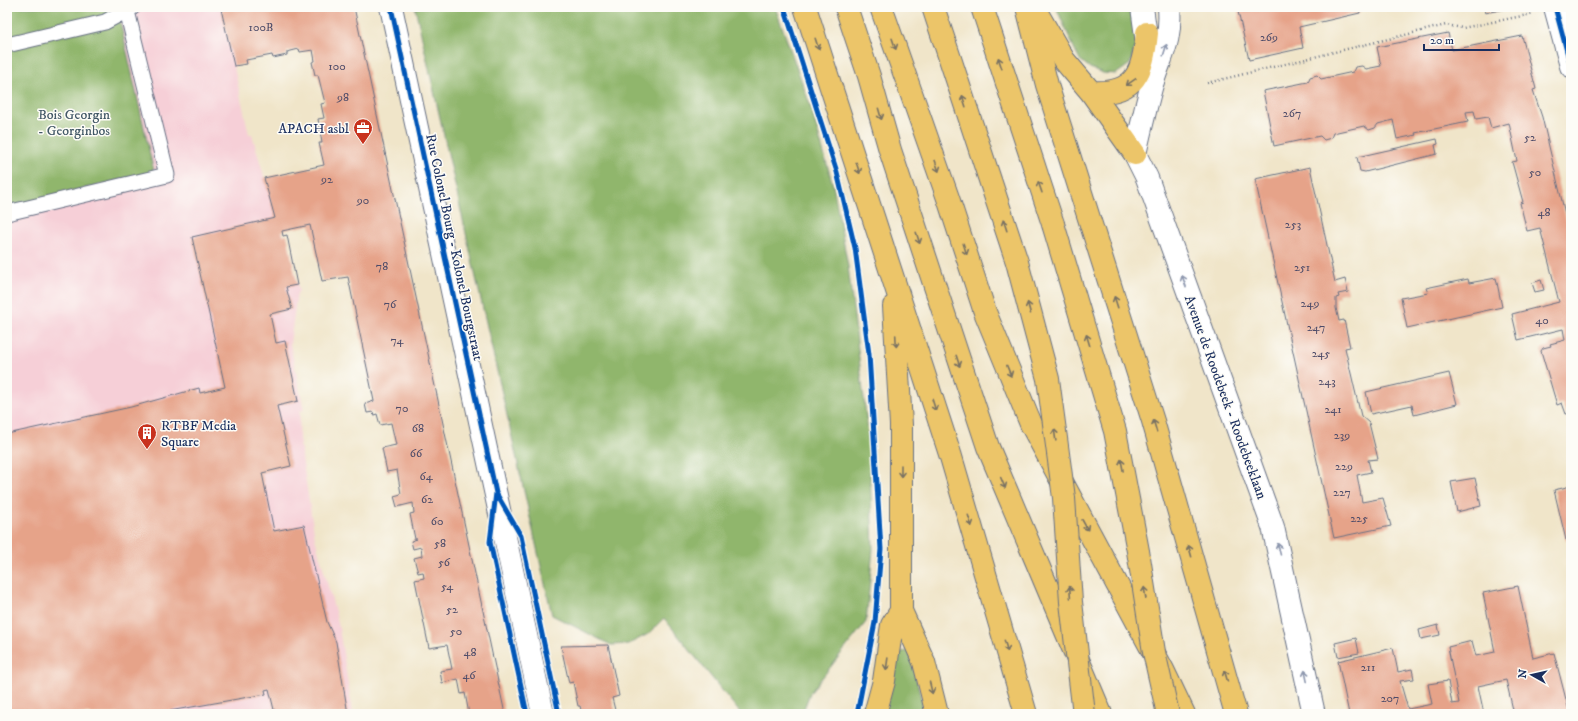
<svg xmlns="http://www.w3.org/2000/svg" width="1578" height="721" viewBox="0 0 1578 721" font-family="'IM FELL DW Pica',serif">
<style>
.built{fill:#f6cfd7}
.forest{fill:#90b66c;stroke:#567265}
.building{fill:#e6a389}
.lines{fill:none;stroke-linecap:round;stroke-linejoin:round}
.service-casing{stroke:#666f83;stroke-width:17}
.minor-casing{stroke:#666f83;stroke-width:24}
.tertiary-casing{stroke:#666f83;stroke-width:24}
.trunk-casing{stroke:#666f83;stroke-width:24}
.path{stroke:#666f83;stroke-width:2.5;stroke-dasharray:1 3;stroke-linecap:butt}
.service{stroke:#fff;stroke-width:15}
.minor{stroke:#fff;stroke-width:22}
.tertiary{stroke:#fff;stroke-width:22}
.trunk{stroke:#ecc569;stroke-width:22}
.trunk-bridge-casing{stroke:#666f83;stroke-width:24;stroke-linecap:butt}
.trunk-bridge{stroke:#ecc569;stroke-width:22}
.cycleway-casing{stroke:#fdfcf7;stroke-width:8}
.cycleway{stroke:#0057b8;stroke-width:5}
.oneway{stroke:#797263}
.oneway2{stroke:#8d97ae}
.labels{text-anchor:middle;stroke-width:3;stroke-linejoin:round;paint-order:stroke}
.number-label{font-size:12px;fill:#4e4c69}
.park-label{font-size:14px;fill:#425866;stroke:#fdfcf7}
.poi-label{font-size:14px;fill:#1b2f5e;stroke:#fdfcf7;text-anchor:end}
.street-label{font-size:14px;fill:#1b2f5e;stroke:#fdfcf7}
</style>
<rect width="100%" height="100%" fill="#fdfcf7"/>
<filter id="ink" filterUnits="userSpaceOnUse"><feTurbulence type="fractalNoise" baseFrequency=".025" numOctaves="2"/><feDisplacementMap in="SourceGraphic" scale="8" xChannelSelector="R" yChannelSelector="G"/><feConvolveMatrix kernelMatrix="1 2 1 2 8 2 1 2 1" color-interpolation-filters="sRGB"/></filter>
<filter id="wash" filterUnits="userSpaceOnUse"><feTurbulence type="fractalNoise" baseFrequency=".012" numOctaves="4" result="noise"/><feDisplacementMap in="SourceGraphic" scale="16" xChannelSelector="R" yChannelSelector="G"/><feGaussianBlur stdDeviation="0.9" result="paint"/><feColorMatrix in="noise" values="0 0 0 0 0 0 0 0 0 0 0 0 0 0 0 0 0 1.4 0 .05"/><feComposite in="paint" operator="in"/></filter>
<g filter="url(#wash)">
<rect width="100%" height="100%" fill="#f0e5c9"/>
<!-- built -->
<path class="built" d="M117,7h110l-6,2 28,125h3l28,98 2,-1 2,5 3,-1 12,57 -2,1 -7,51 14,66 -4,1 -1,27 16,100 23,84 15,92h-346v-382l2,-1 -2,-10v-102l147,-47z"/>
<!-- forest -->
<path class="forest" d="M7,7h110l37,165 -147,35z
M415,7h360l34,95 24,83 15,81 21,175 4,108 -7,73 -56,71 -8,21h-61l-77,-96 -16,16 -19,10 -18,1 -59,-30z
M1056,7h77l4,34 -7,23 -14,10 -13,-1 -13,-5 -11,-9z
M909,651l16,63h-43l15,-62z"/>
<g id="blocks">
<!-- building -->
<path class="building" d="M230,7h124l151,707h-36l-4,-21 -4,1 -3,-15 -16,4 -2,-12 12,-2 -5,-24 -18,3 -14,-68 9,-2 -1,-6 -5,1 -4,-15 8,-2 -1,-9 -8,2 -2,-8 6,-2h-2l-5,-25 4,-1 -1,-10 -16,4 -3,-11 7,-2 -4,-24 -10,2 -5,-24 14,-3 -5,-22 -11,2 -3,-11 -3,1 -1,-3 -6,1 -2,-9 9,-3 -26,-124 -26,4 -12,-56 -28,6 1,5 4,-1 10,50 -11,2 6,22 -22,5 6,29 9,-2 13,60 -21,5 14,60 -29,7 12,58 30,-6 23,97 9,20 12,72h-73l-6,-25 -4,1 1,4 -114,20h-145v-280l124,-27 68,-19 1,5 25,-6 -33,-150 83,-19 -11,-40 60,-13 -5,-22h3l-4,-24 6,-1 -3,-14 4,-1 -7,-28h-3l-3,-13 3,-1 -2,-11 -13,2 -1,-3 -12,3v3l-14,3 -1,-3 -26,5 1,4 -13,2 -13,-57z
M1237,7h122l1,6 -61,14 4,21 -54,12z
M1484,7h27v1l-26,5z
M1448,33l4,17 70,-14 14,53 -3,1 9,27 29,122v174l-5,1 -4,-11 -5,2 -16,-54 2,-3 8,-2 -1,-2 15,-4 -2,-11 -45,11 -6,-26 47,-12 -19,-74 -13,3 -7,-28 3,-1 -11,-40 5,-1 -8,-38 -18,5 -3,-11 -12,2 -2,-8 -8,1 2,10 -53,11 1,2 -19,4 -4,-19 -15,4 -3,4 -6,2 -5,-4 -31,7 -2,5 -7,2 -4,-4 -46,10 -11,-55 45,-9 2,-5 7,-2 4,4 32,-7 2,-5 7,-1 4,3 15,-3 -4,-19z
M1437,139l1,5 -3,1 2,9 -72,18 -5,-1 -3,-14z
M1310,167l25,115 10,-3 3,13 -10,2 1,3 -3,1v10l3,13 5,-1 6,27 -5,1 16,68 8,7 9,36 -10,1 3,12 -14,3 5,27 21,-4 8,28 -57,12 -79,-359z
M1496,278l6,29 -95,21 -6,-30 27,-5 -2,-5 42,-9 1,4z
M1541,280l3,10 -9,2 -3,-9z
M1449,373l8,31 -43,11 -2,-10 -41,9 -5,-22z
M1475,478l6,28 -24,6 -6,-30z
M1571,486v52l-5,2 -12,-50z
M1518,586l15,72 21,-5 15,58 -12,3h-43l-8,-34 -28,6 6,28h-135l-11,-53 55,-13 5,24 14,-3 2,10 -14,2 8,28 24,-5 -4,-20 20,-3 4,23 7,-1 -11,-56 24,-6 4,15 19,-4 -12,-59z
M1438,625l2,10 -19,4 -2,-9z
M1356,638l3,15 -21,4 -3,-14z
M608,645l11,51 -7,2 4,16h-34l-2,-8h-2l-5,-24 -4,1 -8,-37z"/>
</g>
</g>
<g filter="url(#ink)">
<use href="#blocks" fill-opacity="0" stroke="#666f83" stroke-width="1"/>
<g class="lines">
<!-- service casing -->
<g class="service-casing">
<path id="service" d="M7,45l98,-23 28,-15
M7,213l160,-38 -40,-164"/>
</g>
<!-- minor casing -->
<g class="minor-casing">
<path id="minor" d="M1142,7l6,44
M1169,7c3,36 -9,49 -18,81 -6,22 -11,44 -16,66l12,24 126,349 41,187
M1555,7l16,59"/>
</g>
<!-- tertiary casing -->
<g class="tertiary-casing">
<path id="tertiary" d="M391,7l152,707"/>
</g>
<!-- trunk casing -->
<g class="trunk-casing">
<path id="trunk" d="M805,7l146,450 75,257
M846,7l23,69 21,74 98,297 113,267
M881,7l67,191 37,114 46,112 132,246 21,44
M933,7l84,255
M982,7l71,217
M1027,7l20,78 106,336 83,293
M1037,13l27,47 27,32 44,62
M1091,92c45,3 52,-20 56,-59
M894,306l7,119v186l23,51 13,52
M875,714l9,-33 8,-56 9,-14"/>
</g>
<!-- path -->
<path class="path" d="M1207,83l239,-58 17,3 69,-14"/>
<!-- service -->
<use href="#service" class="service"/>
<!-- minor -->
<use href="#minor" class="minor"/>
<!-- tertiary -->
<use href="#tertiary" class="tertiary"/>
<!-- trunk -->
<use href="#trunk" class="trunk"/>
<!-- trunk-bridge casing -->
<g class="trunk-bridge-casing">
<path id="trunk-bridge" d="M1053,224l62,207 23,120 16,101 14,62
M1017,262l31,117 16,119 7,104 13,112"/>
</g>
<!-- trunk-bridge -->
<use href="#trunk-bridge" class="trunk-bridge"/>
<!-- cycleway casing -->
<g class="cycleway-casing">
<path id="cycleway" d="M391,7l105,486 25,43 38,178
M784,7l53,165 18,76 14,106 12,195 -6,73 -18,92
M1555,7l16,59
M496,493l-6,49 37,172"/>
</g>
<!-- cycleway -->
<use href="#cycleway" class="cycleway"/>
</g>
<!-- one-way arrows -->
<defs><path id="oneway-shaft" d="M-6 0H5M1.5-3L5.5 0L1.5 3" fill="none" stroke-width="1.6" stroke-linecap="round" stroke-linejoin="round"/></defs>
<g class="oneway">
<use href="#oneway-shaft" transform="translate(817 44) rotate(72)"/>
<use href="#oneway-shaft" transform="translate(894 44) rotate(71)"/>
<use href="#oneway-shaft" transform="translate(1000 63) rotate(-108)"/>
<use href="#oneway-shaft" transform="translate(1131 82) rotate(145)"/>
<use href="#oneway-shaft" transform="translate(964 101) rotate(-108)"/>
<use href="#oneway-shaft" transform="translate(880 114) rotate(74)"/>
<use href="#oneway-shaft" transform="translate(937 166) rotate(71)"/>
<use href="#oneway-shaft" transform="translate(858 168) rotate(72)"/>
<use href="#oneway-shaft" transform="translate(1040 187) rotate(-109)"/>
<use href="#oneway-shaft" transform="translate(1005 225) rotate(-108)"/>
<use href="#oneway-shaft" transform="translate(918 238) rotate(72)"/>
<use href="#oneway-shaft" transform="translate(965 249) rotate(72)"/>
<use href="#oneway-shaft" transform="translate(1116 302) rotate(-108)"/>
<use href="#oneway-shaft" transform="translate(1029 308) rotate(-105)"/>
<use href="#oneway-shaft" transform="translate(1088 340) rotate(-107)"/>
<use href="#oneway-shaft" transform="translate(896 341) rotate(87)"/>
<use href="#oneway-shaft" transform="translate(958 361) rotate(72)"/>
<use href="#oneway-shaft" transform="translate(1009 371) rotate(68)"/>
<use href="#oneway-shaft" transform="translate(934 405) rotate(72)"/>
<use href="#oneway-shaft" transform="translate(1155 426) rotate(-106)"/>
<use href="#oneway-shaft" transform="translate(1055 435) rotate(-98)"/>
<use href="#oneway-shaft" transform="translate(1122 465) rotate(-101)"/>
<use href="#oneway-shaft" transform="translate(901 471) rotate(90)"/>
<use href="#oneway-shaft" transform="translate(1003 483) rotate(67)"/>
<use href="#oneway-shaft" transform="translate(970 521) rotate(73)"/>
<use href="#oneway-shaft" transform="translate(1085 525) rotate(61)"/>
<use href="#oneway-shaft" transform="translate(1190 551) rotate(-106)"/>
<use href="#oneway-shaft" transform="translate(1070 592) rotate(-94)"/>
<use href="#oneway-shaft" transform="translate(1145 593) rotate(-99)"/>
<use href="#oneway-shaft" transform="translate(1006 646) rotate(74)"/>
<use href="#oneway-shaft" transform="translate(887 664) rotate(98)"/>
<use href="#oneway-shaft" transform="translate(1226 676) rotate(-106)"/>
<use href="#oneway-shaft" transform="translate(931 688) rotate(76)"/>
</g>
<g class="oneway2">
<use href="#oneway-shaft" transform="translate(1165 50) rotate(-73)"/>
<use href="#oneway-shaft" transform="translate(1184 281) rotate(-110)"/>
<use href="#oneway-shaft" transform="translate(1279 549) rotate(-104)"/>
<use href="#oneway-shaft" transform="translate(1306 676) rotate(-102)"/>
</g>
</g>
<!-- icons -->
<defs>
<g id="office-pin" transform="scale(1)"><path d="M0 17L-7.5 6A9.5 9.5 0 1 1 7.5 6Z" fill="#c8321e" stroke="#fdfcf7"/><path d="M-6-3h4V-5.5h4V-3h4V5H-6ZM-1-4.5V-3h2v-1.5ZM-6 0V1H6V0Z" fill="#fff"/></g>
<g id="building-pin" transform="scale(1)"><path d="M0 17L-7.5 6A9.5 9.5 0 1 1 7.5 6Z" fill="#c8321e" stroke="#fdfcf7"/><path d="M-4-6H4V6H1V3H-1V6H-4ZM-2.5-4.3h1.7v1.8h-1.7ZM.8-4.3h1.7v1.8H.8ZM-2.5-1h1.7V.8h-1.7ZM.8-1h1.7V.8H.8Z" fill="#fff"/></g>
</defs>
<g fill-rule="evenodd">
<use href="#office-pin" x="363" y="128"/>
<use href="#building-pin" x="147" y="433"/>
</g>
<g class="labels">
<!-- number labels -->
<g class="number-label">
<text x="261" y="31">100B</text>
<text x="1269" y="41">269</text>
<text x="337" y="70">100</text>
<text x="343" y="101">98</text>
<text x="1292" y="117">267</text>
<text x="1530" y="141">52</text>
<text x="1535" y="176">50</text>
<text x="327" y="183">92</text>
<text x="363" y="204">90</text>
<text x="1544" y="216">48</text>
<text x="1293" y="228">253</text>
<text x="382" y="270">78</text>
<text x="1302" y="271">251</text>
<text x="1310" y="307">249</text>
<text x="390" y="308">76</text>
<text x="1542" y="324">40</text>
<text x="1316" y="331">247</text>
<text x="397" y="344">74</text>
<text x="1321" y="357">245</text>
<text x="1327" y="385">243</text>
<text x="402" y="412">70</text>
<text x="1333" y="413">241</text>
<text x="418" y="432">68</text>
<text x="1342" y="439">239</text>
<text x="416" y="457">66</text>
<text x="1344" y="470">229</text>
<text x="426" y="480">64</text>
<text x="1342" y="496">227</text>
<text x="427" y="503">62</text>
<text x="1359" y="522">225</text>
<text x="437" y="525">60</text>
<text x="440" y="547">58</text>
<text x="444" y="566">56</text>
<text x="447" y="590">54</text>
<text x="452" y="613">52</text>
<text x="456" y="635">50</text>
<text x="470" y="656">48</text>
<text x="1368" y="671">211</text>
<text x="469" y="679">46</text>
<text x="1390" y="702">207</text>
</g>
<!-- park labels -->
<g class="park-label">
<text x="74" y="119">Bois Georgin<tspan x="74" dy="16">- Georginbos</tspan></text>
</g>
<!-- poi labels -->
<g class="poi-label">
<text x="349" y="133">APACH asbl</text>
<text x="161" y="430" text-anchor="start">RTBF Media<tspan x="161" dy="16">Square</tspan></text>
</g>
<!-- street labels -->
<g class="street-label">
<text transform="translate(455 247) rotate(78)" y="5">Rue Colonel Bourg - Kolonel Bourgstraat</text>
<text transform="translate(1226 397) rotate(70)" y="5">Avenue de Roodebeek - Roodebeeklaan</text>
</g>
</g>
<!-- margin -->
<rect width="1578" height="721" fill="none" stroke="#fdfcf7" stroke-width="24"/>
<!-- north arrow -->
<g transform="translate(1532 675) rotate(278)" stroke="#fdfcf7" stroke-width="3" paint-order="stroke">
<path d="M0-3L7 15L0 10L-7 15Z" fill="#1b2f5e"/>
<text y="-6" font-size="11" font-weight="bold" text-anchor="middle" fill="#1b2f5e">N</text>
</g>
<!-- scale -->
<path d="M1424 44v6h75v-6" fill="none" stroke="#1b2f5e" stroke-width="2"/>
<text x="1430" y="44" font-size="12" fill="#1b2f5e" stroke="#fdfcf7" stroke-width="3" paint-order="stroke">20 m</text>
</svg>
